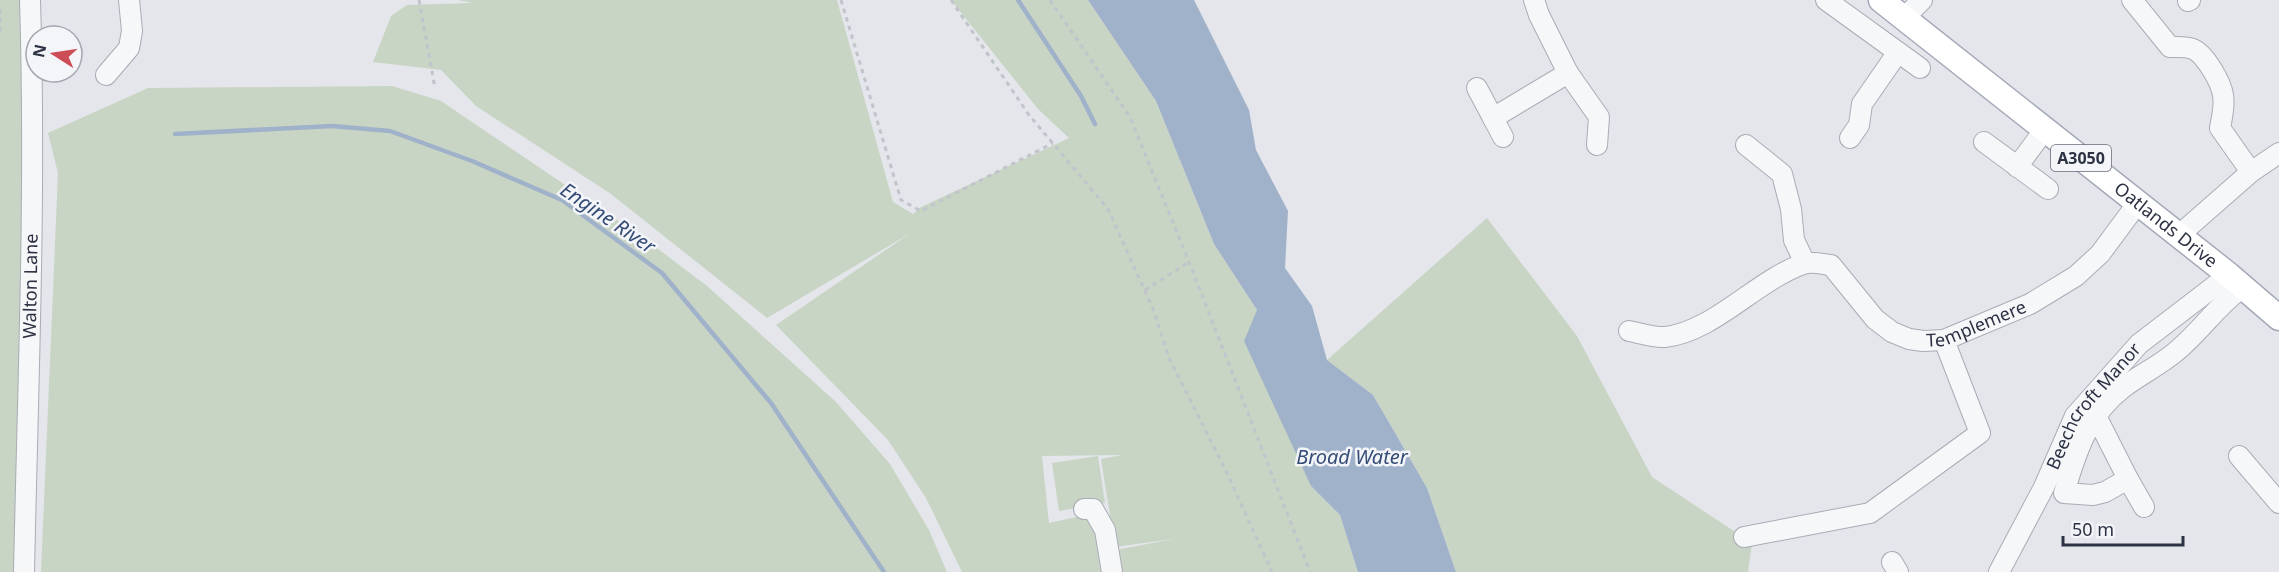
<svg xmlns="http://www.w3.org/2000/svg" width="2279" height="572" viewBox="0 0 2279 572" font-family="'Noto Sans',sans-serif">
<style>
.green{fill:#c8d5c5}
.water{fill:#a0b1ca}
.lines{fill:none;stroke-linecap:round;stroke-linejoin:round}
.stream{stroke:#a0b1ca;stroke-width:4.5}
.minor-casing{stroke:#a9acb5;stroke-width:22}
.major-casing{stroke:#a3a9b7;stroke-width:27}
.path{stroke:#c1c4ca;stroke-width:3;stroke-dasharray:4.5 4.5;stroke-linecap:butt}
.minor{stroke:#f6f7f9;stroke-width:20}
.major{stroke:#fff;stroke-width:24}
.labels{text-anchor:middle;stroke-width:5;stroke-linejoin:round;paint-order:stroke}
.shield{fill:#f3f5f8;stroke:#686c79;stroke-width:1.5}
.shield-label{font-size:16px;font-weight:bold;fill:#2c3243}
.street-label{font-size:18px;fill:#2c3243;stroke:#f3f5f8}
.water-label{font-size:20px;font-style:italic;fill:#364d77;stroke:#f3f5f8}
</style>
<rect width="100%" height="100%" fill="#e4e6eb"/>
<!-- green -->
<path class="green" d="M0,0h21l3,181 -9,391h-15z
M458,0h379l56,202 20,12 8,-7 148,-69 -31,-29 -87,-109h137l68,101 58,143 43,66 54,176 29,29 18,57h-238l-4,-22 57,-11 -58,8 -14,-88 21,-4 -80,1 7,67 51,-11 8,60h-146l-36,-74 -38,-58 -112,-115 133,-91 -142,84 -156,-124 -135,-88 -35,-36 -68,-8 18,-46 16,-11 65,-2z
M392,86l49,15 204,138 62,47 129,116 54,62 39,66 18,42h-906l17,-399 -10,-40 100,-45z
M1487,218l90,118 75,141 100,66 -4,29h-292l-29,-84 -54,-93 -46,-35z
M1098,456l7,47 -46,8 -7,-48z"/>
<!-- water -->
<path class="water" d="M1088,0h106l55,110 7,40 32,61 -3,57 27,38 15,54 46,35 54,93 29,84h-98l-18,-57 -29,-29 -67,-145 13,-31 -43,-66 -58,-143z"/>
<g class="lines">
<!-- stream -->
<path class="stream" d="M1018,0l63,96 14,28
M175,134l157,-8 58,5 82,30 90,39 100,73 109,130 113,169"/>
<!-- minor casing -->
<g class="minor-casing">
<g id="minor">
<path d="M1826,0l94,68"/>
<path d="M2132,0l38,47c8,0 15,-1 23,2 12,5 28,33 30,46 2,11 -1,22 -3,33l31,44"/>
<path d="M2188,1l2,-1"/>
<path d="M1904,18l18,-18"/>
<path d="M1568,73l31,44 -2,28"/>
<path d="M106,75l23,-27 3,-17 -3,-31"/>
<path d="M1477,88l16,30"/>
<path d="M1503,137l-10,-19 75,-45 -29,-58 -5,-15"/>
<path d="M1850,138l9,-13 3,-21 36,-52"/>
<path d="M1984,142l64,47"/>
<path d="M1746,145l36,29 9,35 3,31 11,23"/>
<path d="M2017,167l28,-38"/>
<path d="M2178,236l73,-64 28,-19"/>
<path id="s1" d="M1629,331c11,2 25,7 36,6 48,-5 92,-57 138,-73 9,-3 19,0 28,1l44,54 17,13 17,7 14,2 21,-1 86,-36 46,-28 24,-22 37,-50"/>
<path d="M2096,416l32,63 -23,13 -12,3 -29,-2c12,-41 24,-79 60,-106 16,-12 34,-21 49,-33 26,-20 43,-48 70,-67"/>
<path d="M2239,456l40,47"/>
<path d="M2128,479l16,28"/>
<path d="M1084,509h9l12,21 7,42"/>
<path d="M1744,537l126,-24 110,-80 -36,-93"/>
<path d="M1892,562l6,10"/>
<path id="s2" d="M24,572c4,-191 12,-381 6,-572"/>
<path id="s3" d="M1999,572l45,-85 31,-71 64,-72 90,-69"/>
</g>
</g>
<!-- major casing -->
<g class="major-casing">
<g id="major">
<path id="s4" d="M1881,0l348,275 50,43"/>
</g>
</g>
<!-- path -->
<path class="path" d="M419,0l16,88
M841,0l60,200 20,11 132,-68
M951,0l78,115 79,94 45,100 16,49 58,115 45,99
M1050,0l80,117 59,145 121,310
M0,9v27
M1145,290l44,-28"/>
<!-- minor -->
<use href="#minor" class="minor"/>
<!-- major -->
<use href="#major" class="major"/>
</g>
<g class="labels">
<!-- shield labels -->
<rect class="shield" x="2051" y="145" width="60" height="26" rx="4.5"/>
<g class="shield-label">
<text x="2081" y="164">A3050</text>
</g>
<!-- street labels -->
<g class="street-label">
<text dy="6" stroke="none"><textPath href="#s4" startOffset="363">Oatlands Drive</textPath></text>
<text dy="6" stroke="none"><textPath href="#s2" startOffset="286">Walton Lane</textPath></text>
<text dy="6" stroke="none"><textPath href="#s1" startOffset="402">Templemere</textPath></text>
<text dy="6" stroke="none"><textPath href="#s3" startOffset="192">Beechcroft Manor</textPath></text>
</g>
<!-- water labels -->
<g class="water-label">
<text transform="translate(608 218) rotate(34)" y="7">Engine River</text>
<text x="1352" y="464">Broad Water</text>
</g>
</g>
<!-- north arrow -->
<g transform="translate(54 54) rotate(282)"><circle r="28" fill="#f3f5f8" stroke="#a3a7b0" stroke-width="1.5"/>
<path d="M0-4.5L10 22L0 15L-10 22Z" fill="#cc4d55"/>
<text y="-9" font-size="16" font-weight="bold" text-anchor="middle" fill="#2c3243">N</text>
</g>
<!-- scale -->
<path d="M2063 536v9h120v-9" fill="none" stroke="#2c3243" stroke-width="3"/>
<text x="2072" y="536" font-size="18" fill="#2c3243" stroke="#f3f5f8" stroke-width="4.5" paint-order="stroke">50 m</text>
</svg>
